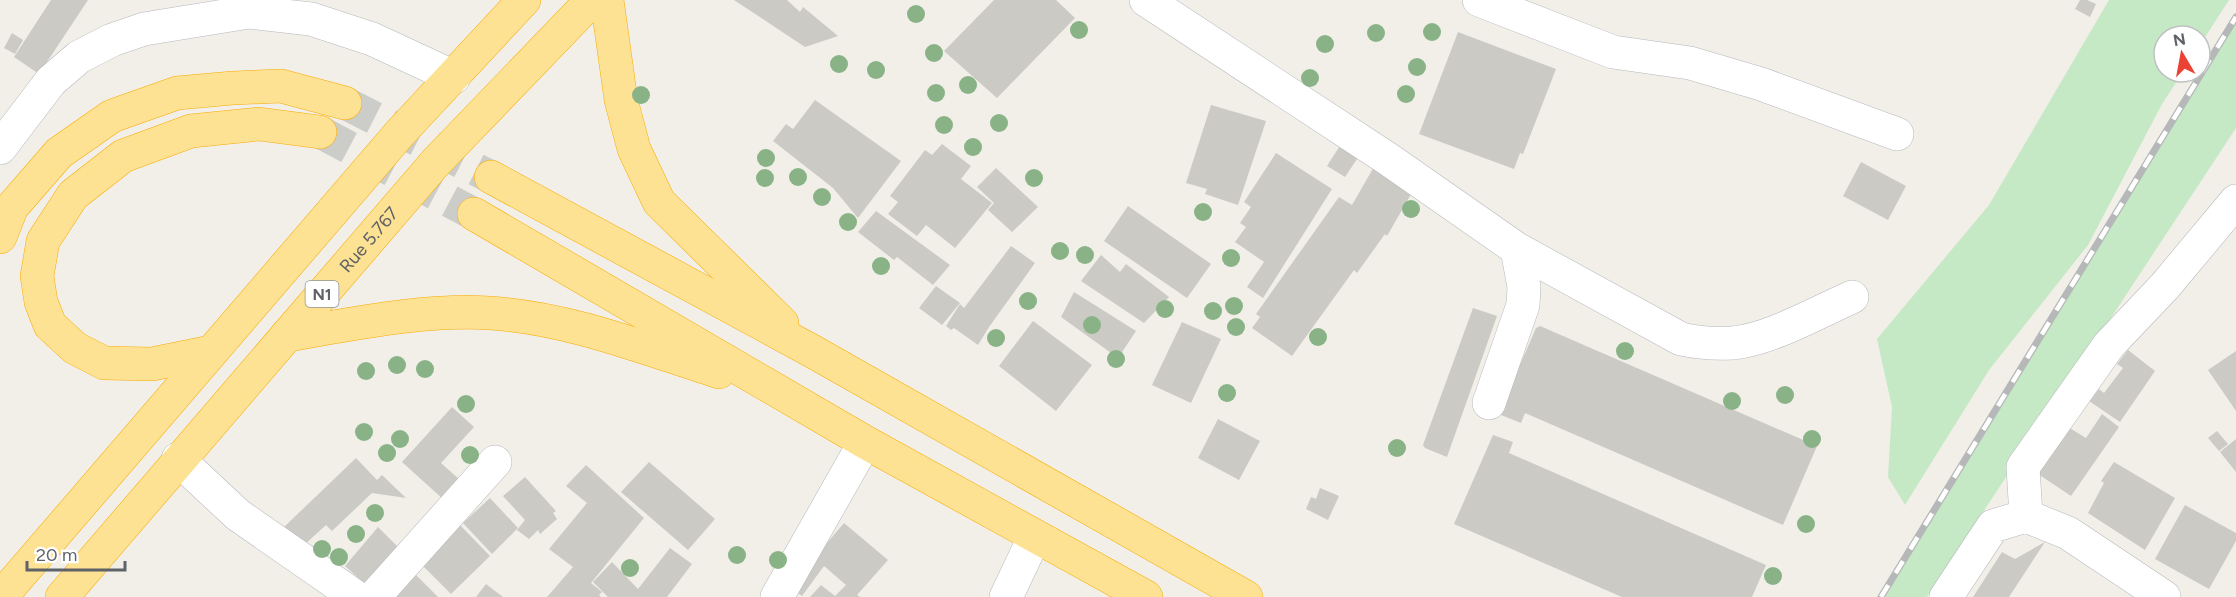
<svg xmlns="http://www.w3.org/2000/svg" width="2236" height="597" viewBox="0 0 2236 597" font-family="Figtree,sans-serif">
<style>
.green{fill:#c5e8c5}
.building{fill:#cccac5}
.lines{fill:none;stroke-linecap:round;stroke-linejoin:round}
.highway-tunnel{stroke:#ccccc8;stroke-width:33;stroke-dasharray:33 16;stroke-linecap:butt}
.minor-casing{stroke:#b5b8bc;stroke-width:34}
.highway-casing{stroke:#f9ab00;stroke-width:34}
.minor{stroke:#fff;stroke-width:33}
.highway{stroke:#fde293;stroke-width:33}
.rail-casing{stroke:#b6b7b8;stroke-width:7}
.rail{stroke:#fff;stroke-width:4.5;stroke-dasharray:14;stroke-linecap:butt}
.tree{fill:#89b387}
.labels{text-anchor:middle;stroke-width:5;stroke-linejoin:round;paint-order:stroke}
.shield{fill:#fff;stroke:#8f9295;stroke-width:1.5}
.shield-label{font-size:16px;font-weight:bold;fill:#5f6368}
.street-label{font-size:18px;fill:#5f6368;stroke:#fff}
</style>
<rect width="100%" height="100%" fill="#f1efe8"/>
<!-- green -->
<path class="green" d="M2109,0h120l-29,45v-9h-36v36h19l-21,32 -74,141 -99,125 -84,135 -17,-28 4,-70 -15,-68 112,-134z
M2236,17v111l-309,469h-46z"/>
<!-- building -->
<path class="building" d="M51,0h37l-49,74 -25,-17z
M734,0h53l13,12 3,-5 35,29 -33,11z
M994,0h62l19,18 -78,80 -53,-47z
M2080,0h7l9,4 -6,13 -15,-8z
M1458,32l98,37 -33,85 -3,-1 -6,16 -95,-35z
M12,33l11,7 -8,14 -11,-6z
M815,100l86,61 -43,57 -25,-30 -60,-47 13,-17 7,5z
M1211,105l55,16 -28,84 -33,-11 2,-5 -21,-6z
M1343,141l16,15 -14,21 -18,-11z
M942,144l29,22 -10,13 31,24 -37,45 -29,-23 -9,11 -29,-22 10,-12 -8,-6 35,-46 7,5z
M1276,153l56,36 -69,109 -16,-11 17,-25 -29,-20 11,-15 -6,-4 11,-16 -7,-5z
M1861,162l45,24 -18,34 -45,-24z
M1375,165l39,24 -27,47 -2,-2 -28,39 -3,-3 -62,86 -40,-28 8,-11 -4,-3 83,-117 13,8z
M996,168l42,39 -26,25 -24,-22 6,-7 -17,-16z
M1128,206l83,58 -24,34 -83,-57z
M876,211l74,54 -17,20 -36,-28 -3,3 -36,-28z
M1011,246l24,17 -46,64 -11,18 -24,-17 -3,2 -5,-4 14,-22 4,4z
M1101,255l19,17 6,-8 43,33 -25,26 -63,-42z
M936,286l24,17 -18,22 -23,-17z
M1074,292l62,39 -18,27 -57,-41z
M1473,308l24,8 -50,141 -22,-9 -2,-3z
M1033,321l59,44 -36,46 -57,-45z
M1182,322l39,17 -30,64 -39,-18z
M1540,326l277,120 -34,79 -258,-112 -4,10 -20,-8 -1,-4 36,-83z
M2128,350l27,21 -35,51 -31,-21 10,-12 5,4 19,-25 -6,-4z
M2236,351v60l-28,-41z
M452,407l22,20 -33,36 20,18 -17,19 -42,-38z
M2102,414l17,13 -48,69 -33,-22 30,-47 18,11z
M1218,419l42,22 -21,39 -41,-22z
M2217,431l11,13 -9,7 -11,-13z
M1493,435l20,7 -4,11 257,112 -14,32h-130l-168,-73z
M2236,439v33l-16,-20z
M356,458l21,22 5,-5 24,23 -34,-5 -40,38 -6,-6 -24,22 -19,-19z
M649,462l66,57 -27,31 -67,-58z
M2114,462l61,36 -30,52 -57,-37 16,-30 -3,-2z
M586,465l58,53 -53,65 11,9 -3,3 2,2h-54l26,-30 -24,-18 38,-46 -21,-17z
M525,477l31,34 -3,2 4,6 -17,15 -2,-4 -9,9 -12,-9 8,-10 -22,-24z
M1320,488l19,8 -11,24 -22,-11 5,-12 5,2z
M490,498l28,30 -26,26 -29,-31z
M2185,505l51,28v8l-27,48 -54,-30z
M844,523l44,37 -31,35 3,2h-50l11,-12 14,11 11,-11 -22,-19 -22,30 -7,-5 20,-34z
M460,525l30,31 -39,38 -32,-32z
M378,527l21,21 -33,37 -21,-19z
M2045,542l-36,55h-36l29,-45 13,7z
M670,548l22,16 -25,33h-59l-15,-15 19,-20 26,27z
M416,575l22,22h-45z
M486,584l17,13h-27z"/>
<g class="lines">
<!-- highway-tunnel -->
<path class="highway-tunnel" d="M345,103l146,74
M320,132l154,82"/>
<!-- minor casing -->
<g class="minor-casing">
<path id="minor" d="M1146,0l242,159 129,90 7,38 -1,18 -34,98
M1479,0l134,52 77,11 71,21 136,50
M0,148l51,-67 28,-24 33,-17 32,-11 105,-17 62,7 61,20 82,38
M1517,249l164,90c18,4 34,5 52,4 38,-4 83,-30 119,-46
M178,459l60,56 118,82
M2026,516l42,17 96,64
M374,597l121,-135
M777,597l88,-155
M1006,597l29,-61
M1946,597l47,-71 33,-10 -3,-49 86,-122 56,-59 71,-85"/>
</g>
<!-- highway casing -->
<g class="highway-casing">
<g id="highway">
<path d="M607,0l14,100 13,49 25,53 123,121"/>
<path d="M491,177l321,174 434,246"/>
<path d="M474,214l391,228 281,155"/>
<path d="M0,237l12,-30 47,-54 53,-37 65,-23 56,-5 48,-2 64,17"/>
<path d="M287,335c66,-11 135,-26 203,-22 79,5 154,35 229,59"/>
<path d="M211,352l-59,12 -48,-1 -29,-15 -25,-23 -9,-23 -4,-26 6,-35 30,-46 50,-39 68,-25 68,-7 61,8"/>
<path d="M1,597l399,-464 124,-133"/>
<path id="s1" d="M62,597l374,-435 156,-162"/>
</g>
</g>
<!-- minor -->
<use href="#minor" class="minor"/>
<!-- highway -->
<use href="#highway" class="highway"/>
<!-- rail casing -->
<g class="rail-casing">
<path id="rail" d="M1881,597l355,-580"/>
</g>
<!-- rail -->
<use href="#rail" class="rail"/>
</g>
<!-- trees -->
<g class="tree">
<circle cx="916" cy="14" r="9"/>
<circle cx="1079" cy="30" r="9"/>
<circle cx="1432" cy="32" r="9"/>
<circle cx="1376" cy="33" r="9"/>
<circle cx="1325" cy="44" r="9"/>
<circle cx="934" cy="53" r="9"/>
<circle cx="839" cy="64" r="9"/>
<circle cx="1417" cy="67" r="9"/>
<circle cx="876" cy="70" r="9"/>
<circle cx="1310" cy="78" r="9"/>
<circle cx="968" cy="85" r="9"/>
<circle cx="936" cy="93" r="9"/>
<circle cx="1406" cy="94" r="9"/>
<circle cx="641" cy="95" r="9"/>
<circle cx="999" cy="123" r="9"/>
<circle cx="944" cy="125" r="9"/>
<circle cx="973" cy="147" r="9"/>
<circle cx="766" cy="158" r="9"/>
<circle cx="798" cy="177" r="9"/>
<circle cx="765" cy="178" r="9"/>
<circle cx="1034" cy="178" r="9"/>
<circle cx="822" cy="197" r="9"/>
<circle cx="1411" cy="209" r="9"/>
<circle cx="1203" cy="212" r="9"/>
<circle cx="848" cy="222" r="9"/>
<circle cx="1060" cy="251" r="9"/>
<circle cx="1085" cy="255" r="9"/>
<circle cx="1231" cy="258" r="9"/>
<circle cx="881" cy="266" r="9"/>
<circle cx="1028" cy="301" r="9"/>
<circle cx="1234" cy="306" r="9"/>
<circle cx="1165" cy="309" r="9"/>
<circle cx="1213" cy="311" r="9"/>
<circle cx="1092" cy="325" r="9"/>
<circle cx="1236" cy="327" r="9"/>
<circle cx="1318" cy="337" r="9"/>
<circle cx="996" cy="338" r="9"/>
<circle cx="1625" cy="351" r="9"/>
<circle cx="1116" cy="359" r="9"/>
<circle cx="397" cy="365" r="9"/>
<circle cx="425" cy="369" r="9"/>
<circle cx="366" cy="371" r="9"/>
<circle cx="1227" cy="393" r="9"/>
<circle cx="1785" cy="395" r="9"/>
<circle cx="1732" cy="401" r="9"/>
<circle cx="466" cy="404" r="9"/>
<circle cx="364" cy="432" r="9"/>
<circle cx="400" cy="439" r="9"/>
<circle cx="1812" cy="439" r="9"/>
<circle cx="1397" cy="448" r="9"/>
<circle cx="387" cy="453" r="9"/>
<circle cx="470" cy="455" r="9"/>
<circle cx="375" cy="513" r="9"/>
<circle cx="1806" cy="524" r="9"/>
<circle cx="356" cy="534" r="9"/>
<circle cx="322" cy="549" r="9"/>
<circle cx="737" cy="555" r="9"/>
<circle cx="339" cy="557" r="9"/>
<circle cx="778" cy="560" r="9"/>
<circle cx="630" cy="568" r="9"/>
<circle cx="1773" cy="576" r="9"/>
</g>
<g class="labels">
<!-- shield labels -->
<rect class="shield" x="305.5" y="281" width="33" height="26" rx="4.5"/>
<g class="shield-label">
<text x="322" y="300">N1</text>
</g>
<!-- street labels -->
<g class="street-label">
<text dy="6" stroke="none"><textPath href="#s1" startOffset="471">Rue 5.767</textPath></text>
</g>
</g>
<!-- north arrow -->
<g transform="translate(2182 54) rotate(350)"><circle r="28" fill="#ffffff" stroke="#bfc1c3" stroke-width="1.5"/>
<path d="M0-4.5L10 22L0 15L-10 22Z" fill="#ea4335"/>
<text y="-9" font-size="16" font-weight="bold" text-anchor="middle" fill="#5f6368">N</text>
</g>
<!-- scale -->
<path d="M27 561v9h98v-9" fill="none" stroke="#5f6368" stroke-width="3"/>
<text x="36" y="561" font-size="18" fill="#5f6368" stroke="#ffffff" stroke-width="4.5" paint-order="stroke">20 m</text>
</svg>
